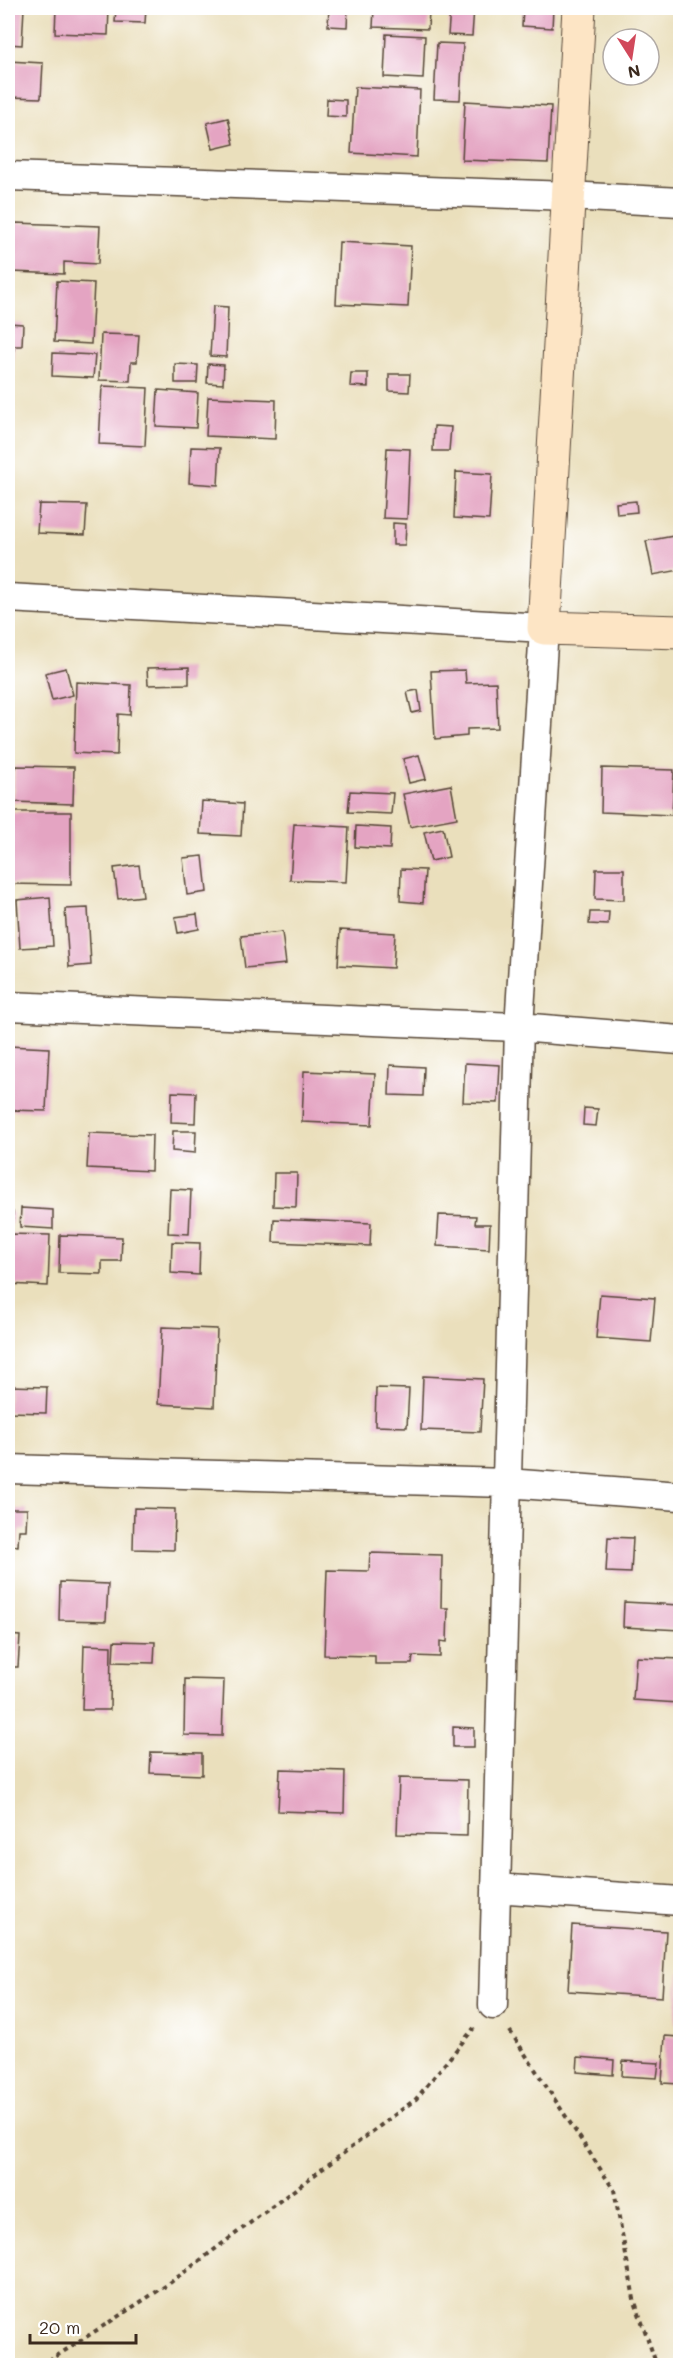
<svg xmlns="http://www.w3.org/2000/svg" width="688" height="2373" viewBox="0 0 688 2373" font-family="Mali,sans-serif">
<style>
.building{fill:#e4a4c2}
.lines{fill:none;stroke-linecap:round;stroke-linejoin:round}
.street-casing{stroke:#554536;stroke-width:31}
.secondary-casing{stroke:#554536;stroke-width:35}
.path{stroke:#554536;stroke-width:4;stroke-dasharray:4.5 4.5;stroke-linecap:butt}
.street{stroke:#fff;stroke-width:28}
.secondary{stroke:#fde5c5;stroke-width:33}
</style>
<rect width="100%" height="100%" fill="#fff"/>
<filter id="ink" filterUnits="userSpaceOnUse"><feTurbulence type="fractalNoise" baseFrequency=".0167" numOctaves="2"/><feDisplacementMap in="SourceGraphic" scale="12" xChannelSelector="R" yChannelSelector="G"/><feConvolveMatrix kernelMatrix="1 2 1 2 8 2 1 2 1" color-interpolation-filters="sRGB"/></filter>
<filter id="wash" filterUnits="userSpaceOnUse"><feTurbulence type="fractalNoise" baseFrequency=".008" numOctaves="4" result="noise"/><feDisplacementMap in="SourceGraphic" scale="24" xChannelSelector="R" yChannelSelector="G"/><feGaussianBlur stdDeviation="1.35" result="paint"/><feColorMatrix in="noise" values="0 0 0 0 0 0 0 0 0 0 0 0 0 0 0 0 0 1.4 0 .05"/><feComposite in="paint" operator="in"/></filter>
<g filter="url(#wash)">
<rect width="100%" height="100%" fill="#eadfbc"/>
<g id="blocks">
<!-- building -->
<path class="building" d="M8,8h16l-2,37 -14,-1z
M56,8h53l-1,27 -53,-2z
M116,8h30l-1,15 -30,-1z
M329,8h19l-1,19 -19,-1z
M450,8h24l-2,28 -24,-1z
M523,8l30,1 -1,19 -30,-2z
M374,9l55,2 -1,18 -55,-2z
M386,34l39,2 -2,43 -39,-2z
M437,43l26,1 -3,56 -26,-1z
M8,61l35,2 -2,35 -33,-1z
M355,87l65,3 -3,67 -66,-4z
M327,99l19,1v17l-20,-1z
M465,101l86,5 -3,57 -86,-3z
M228,118l6,26 -21,5 -6,-26z
M15,223l85,3 -2,38 -34,-2v12l-52,-2z
M339,242l72,4 -3,61 -72,-3z
M57,281l37,2 -3,61 -37,-2z
M213,306l15,1 -2,50 -16,-1z
M8,323l15,1 -1,22h-8l-1,17h-5z
M101,334l38,1 -2,27h-6l-1,19 -31,-1z
M53,353l42,2 -2,23 -41,-2z
M175,364l23,1 -1,18h-22z
M208,364l16,1 -1,19 -16,-1z
M351,373h17v14l-18,-1z
M389,374h21l-1,18 -20,-1z
M102,386l46,2 -3,58 -46,-2z
M158,390l40,3 -2,35 -40,-2z
M208,397l68,3 -1,39 -69,-3z
M434,426l17,1 -2,24h-16z
M191,447l29,1 -2,37 -29,-2z
M387,448l23,1 -3,70 -24,-1z
M456,472l36,2 -3,46 -35,-2z
M636,501l1,11 -20,2 -1,-11z
M39,504l48,1 -2,30 -48,-2z
M393,523l13,1 -1,21h-12z
M679,535l1,35 -27,5 -7,-34z
M189,667v17l-41,1 -1,-17z
M66,668l7,27 -21,5 -7,-27z
M465,670l1,13 30,-1 2,46 -31,1v7l-32,3 -4,-68z
M76,682l55,3 -1,30 -12,-1 -1,41 -43,-2z
M418,690l3,21 -9,2 -5,-21z
M419,755l7,24 -17,4 -6,-24z
M15,766l59,1 -1,37 -60,-2z
M602,768l72,2 -2,45 -71,-3z
M451,785l6,33 -47,9 -7,-33z
M350,791l43,2 -2,21 -43,-2z
M202,801l41,3 -2,32 -41,-2z
M8,812h63v73l-63,-1z
M294,824l55,3 -3,55 -56,-2z
M356,826l35,2 -1,21 -35,-2z
M443,828l6,29 -18,4 -7,-29z
M203,856l4,36 -20,3 -4,-37z
M139,865l4,31 -25,3 -4,-31z
M401,869l24,1 -2,33 -23,-2z
M596,869h28v31l-29,-1z
M50,897l3,49 -33,2 -3,-48z
M88,908l3,57 -22,2 -4,-58z
M590,912h19l-1,13 -19,-1z
M197,914l2,15 -21,4 -3,-16z
M340,930l55,3 -2,35 -55,-3z
M282,932l4,32 -41,4 -4,-32z
M8,1046l41,2 -3,63 -38,-1z
M465,1063l35,2 -2,38 -35,-1z
M390,1065l34,2 -1,29 -34,-1z
M304,1071l71,3 -3,51 -70,-3z
M172,1092l24,1 -1,30 -24,-1z
M584,1108l14,1 -2,17 -13,-1z
M173,1131h23l-1,22 -23,-2z
M89,1133l63,2 -1,36 -64,-3z
M274,1173h23l-1,34 -23,-1z
M170,1189l21,1 -2,44 -21,-1z
M21,1208l32,2v19l-33,-2z
M8,1212h5l-1,13h-4z
M439,1215l37,1 -1,8h15l-1,25 -52,-3z
M274,1219l97,4 -1,23 -97,-4z
M8,1234l42,1 -2,51 -40,-2z
M60,1235l62,2 -1,24h-19v13l-43,-1z
M172,1242l28,1 -1,32 -28,-2z
M600,1294l55,4 -4,44 -55,-4z
M162,1327l55,2 -3,78 -56,-3z
M423,1376l60,3 -3,53 -59,-2z
M9,1386l38,1 -1,26 -38,-1z
M376,1388l33,1 -2,38 -32,-1z
M134,1508l41,1 -1,41 -41,-1z
M8,1509h19l-1,21h-7l-1,16 -10,-1z
M608,1537l25,1 -2,35 -25,-1z
M370,1553l72,2 -1,53h7l-1,34 -7,-1v16l-27,-1 -1,8h-37v-8l-51,-1 3,-85 42,1z
M60,1582l48,2 -2,37 -47,-1z
M624,1602l56,3v25l-57,-3z
M8,1635l12,1 -2,31h-10z
M114,1641l41,1 -1,21 -41,-1z
M84,1645l27,1 -1,64h-28z
M636,1657l44,2 -2,44 -45,-3z
M185,1679l39,1 -2,56 -38,-1z
M453,1727l21,1v19h-21z
M151,1752l51,1v22l-52,-2z
M280,1769l65,2 -1,42 -66,-2z
M399,1778l69,2 -1,56 -70,-2z
M572,1925l94,6 -4,66 -94,-6z
M679,1973h1v51l-5,-1z
M665,2036l15,1v47l-18,-1z
M578,2057l36,3 -1,15 -36,-3z
M623,2061l36,2 -2,15 -35,-2z"/>
</g>
</g>
<g filter="url(#ink)">
<use href="#blocks" fill-opacity="0" stroke="#554536" stroke-width="1.5"/>
<g class="lines">
<!-- street casing -->
<g class="street-casing">
<path id="street" d="M8,176l560,20 112,6
M8,598l536,30 -25,399 -26,978
M8,1006l511,21 161,13
M8,1469l499,14 173,13
M496,1888l184,13"/>
</g>
<!-- secondary casing -->
<g class="secondary-casing">
<path id="secondary" d="M579,8l-35,620 136,4"/>
</g>
<!-- path -->
<path class="path" d="M510,2031l104,159 20,109 23,67
M41,2366l126,-81 249,-186 58,-71"/>
<!-- street -->
<use href="#street" class="street"/>
<!-- secondary -->
<use href="#secondary" class="secondary"/>
</g>
</g>
<!-- margin -->
<rect width="688" height="2373" fill="none" stroke="#fff" stroke-width="30"/>
<!-- north arrow -->
<g transform="translate(631 57) rotate(168)"><circle r="28" fill="#ffffff" stroke="#b1aaa5" stroke-width="1.5"/>
<path d="M0-4.5L10 22L0 15L-10 22Z" fill="#d1495b"/>
<text y="-9" font-size="16" font-weight="bold" text-anchor="middle" fill="#3b2a1e">N</text>
</g>
<!-- scale -->
<path d="M30 2334v9h106v-9" fill="none" stroke="#3b2a1e" stroke-width="3"/>
<text x="39" y="2334" font-size="18" fill="#3b2a1e" stroke="#ffffff" stroke-width="4.5" paint-order="stroke">20 m</text>
</svg>
